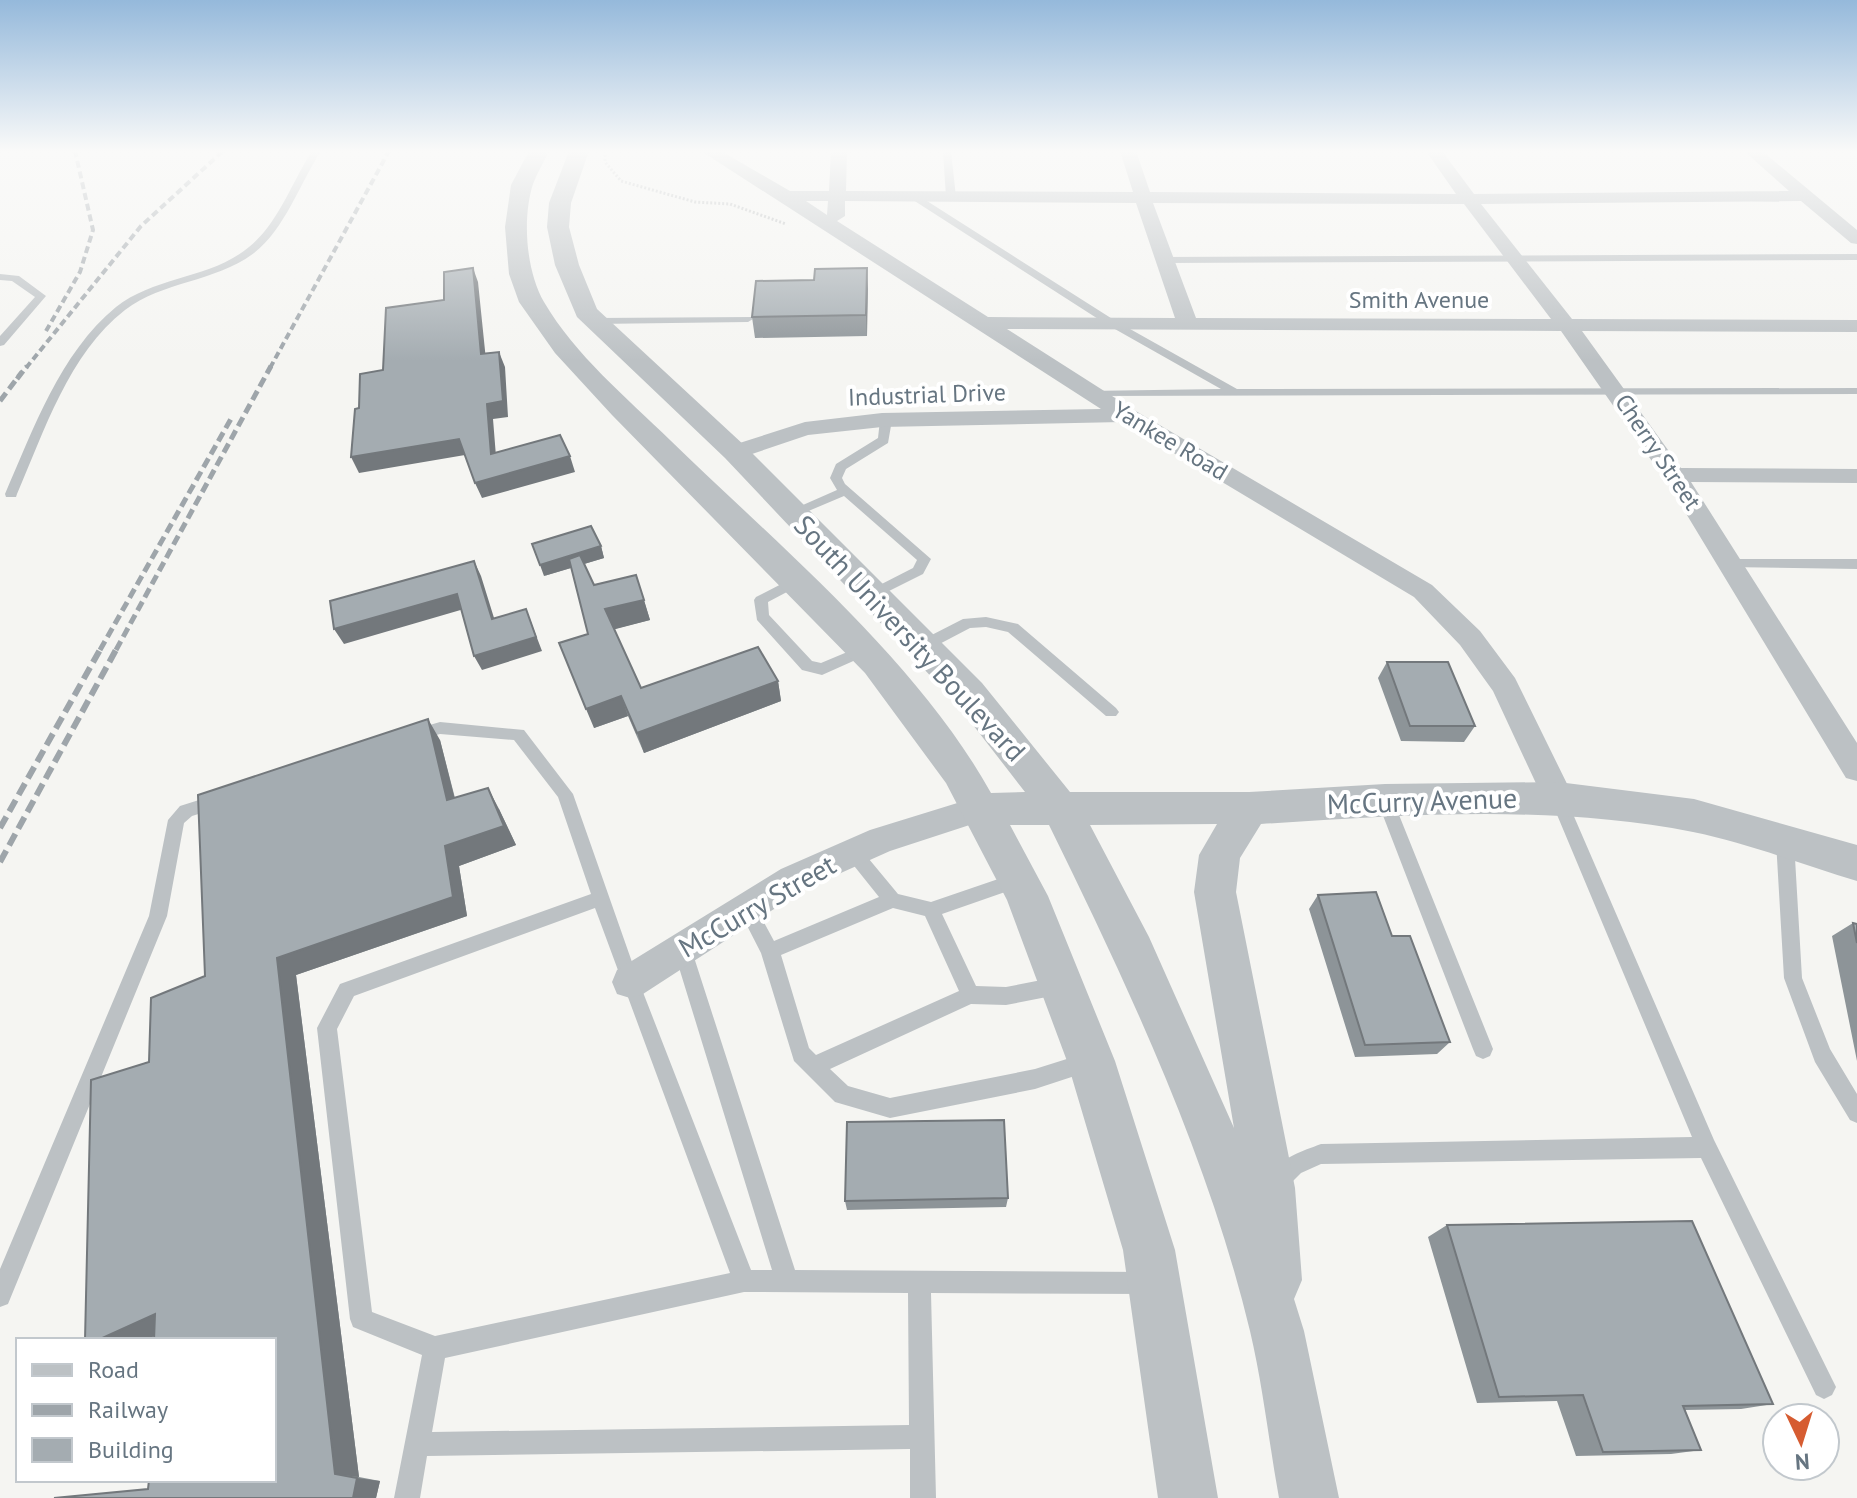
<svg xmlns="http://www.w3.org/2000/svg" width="1857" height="1498" viewBox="0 0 1857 1498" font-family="'PT Sans',sans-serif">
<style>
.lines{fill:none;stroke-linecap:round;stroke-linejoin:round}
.path{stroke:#b7babc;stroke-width:3;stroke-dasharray:2 2;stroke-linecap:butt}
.service{fill:#bcc1c4;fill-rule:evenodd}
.minor{fill:#bcc1c4;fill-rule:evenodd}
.tertiary{fill:#bcc1c4;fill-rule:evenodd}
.rail-far2{stroke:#9ea5aa;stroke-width:4;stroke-dasharray:7 4;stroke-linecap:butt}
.rail-far1{stroke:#9ea5aa;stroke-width:5;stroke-dasharray:10 5;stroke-linecap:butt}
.rail{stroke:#9ea5aa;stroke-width:6;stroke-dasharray:13 6;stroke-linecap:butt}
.wall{fill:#8d9498}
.shaded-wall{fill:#73787c}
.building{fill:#a4acb1;stroke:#73787c;stroke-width:2}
.labels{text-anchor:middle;stroke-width:8;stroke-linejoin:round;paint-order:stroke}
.far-street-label{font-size:24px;fill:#667581;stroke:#fff}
.street-label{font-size:28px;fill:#667581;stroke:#fff}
</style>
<rect width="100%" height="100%" fill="#f5f5f2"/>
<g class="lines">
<!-- path -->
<path class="path" d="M605,151v11l16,19 74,21 35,2 56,20"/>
<!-- service -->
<path class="service" d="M312,151h9c-21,32 -36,78 -67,102 -38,29 -91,28 -129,57 -56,43 -81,122 -108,184l-1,3h-10l-1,-3c28,-64 55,-141 111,-187 39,-31 95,-28 133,-60 29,-23 43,-65 63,-96z
M943,151h8l5,46 -5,3 -5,-3z
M910,194h6l198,126 123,69 620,-1v6l-766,2 -4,-1v-4l134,-2 -115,-65 -196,-126z
M1857,254v6l-694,3 -5,-3 5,-3z
M0,274l19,2 27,20 -42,49 -4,1v-10l35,-39 -23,-16 -12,-1z
M752,317l1,2 -5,3 -153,2 -5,-3 5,-3z
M886,416l6,4 -4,23 -42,26 -4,9 3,6 86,75 -8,15 -50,25 -5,-2 -2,-3 2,-3 45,-23 4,-8 -73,-64 -45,19 -5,1 -7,-4 50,-22 -7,-12 6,-14 42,-26 2,-18z
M1732,559h125v10l-130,-2 -2,-3 2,-3z
M797,576l5,2 2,3 -2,3 -34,18 1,13 43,46 9,2 43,-18 5,1 2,4 -2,4 -47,21 -20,-5 -45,-50 -3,-20 2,-3z
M986,617l32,7 98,84 3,4 -3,4h-10l-98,-84 -22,-5 -16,1 -42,22 -5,1 -7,-5 2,-4 45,-23z
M440,722l84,8 49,64 66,188 112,288h21l-99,-322 2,-6 7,-2 7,2 2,6 104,322 354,2 8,3 3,8 -3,8 -8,3 -218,-1 5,205h-26v-49l-483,7 -7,42h-26l28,-143 -69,-28 -3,-8 -33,-291 23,-44 251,-90 -33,-97 -44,-57 -74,-6 -25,7 -6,-2 -2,-4 2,-4zM595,908l135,365 -295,63 -63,-24 -35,-283 17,-33zM744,1292l164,1 1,132 -477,7 13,-74z
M1558,791l6,2 2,5 148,342 118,239 4,8 -4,8 -8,4 -8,-4 -115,-237 -380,6 -20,9 -16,16 -8,3 -8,-3 -3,-8c10,-22 34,-29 55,-37l371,-7 -142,-339 2,-5z
M1385,793l6,2 2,5 100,249 -3,7 -7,3 -7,-3 -3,-7 -96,-249 2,-5z
M218,794l6,2 2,5 -2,5 -32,10 -8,7 -17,93 -159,388 -8,3v-38l149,-353 19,-96 12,-14z
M1785,834l6,2 3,5 8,137 28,71 27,45v29l-7,-3 -35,-58 -31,-84 -8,-137 3,-5z
M853,845l6,2 39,47 33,8 88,-30 6,3 3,5 -3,5 -83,29 34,72 30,1 56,-11 7,3 2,6 -2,6 -7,3 -56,11 -35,-1 -141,65 18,17 42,12 145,-29 54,-17 7,3 3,7 -3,7 -61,20 -145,29 -55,-16 -41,-41 -33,-108 -23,-45 3,-6 6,-2 6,2 21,39 105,-44 -32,-40 -3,-5 3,-5zM893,908l32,8 34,75 -143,64 -7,-7 -28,-93z"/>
<!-- minor -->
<path class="minor" d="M701,151h20l69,40h39l2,-40h16l-1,40 287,1 -13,-41h16l14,41 306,2 -30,-43h16l32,43 315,-3 -45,-40h18l95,79v14l-6,-1 -50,-42 -320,3 91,115 285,1v12l-275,-1 99,137 176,1v14l-166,-1 166,261v38l-11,-3 -176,-291 -109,-156 -554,-2 127,81 298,175 48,46 35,47 59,120 -5,9 -11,4 -11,-4 -54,-116 -33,-46 -46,-48 -292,-175 -240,5 -74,8 -65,22h-16l-4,-5 4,-5 78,-25 77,-9 219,-4zM806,201h22l-1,14zM845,201l291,2 39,115 -187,-1 -151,-96 8,-5zM1153,203l311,1 87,115 -355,-1z
M980,796l11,4 5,9 -5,9 -101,33 -85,38 -162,105 -13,4 -13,-4 -5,-12 5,-12 164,-101 89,-39z"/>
<!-- tertiary -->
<path class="tertiary" d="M529,151h20c-5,11 -12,22 -16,33 -11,34 -7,87 11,118 31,53 83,96 126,138 109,106 247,220 321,353l34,-1 -69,-89 -231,-245 -148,-141 -22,-52 -8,-38 2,-24 20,-52h20l-18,52 -2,24 10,38 18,44 148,137 237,237 88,109h179l136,-8 173,-2 136,17 163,46v36c-54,-16 -109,-38 -164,-49 -142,-28 -289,-17 -432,-8l-21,34 -4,34 59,296 7,92 -8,19 10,32 35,167h-60c-10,-55 -16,-112 -29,-167 -42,-175 -122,-345 -201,-506h-39l38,71 67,165 60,189 43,248h-60l-35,-248 -56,-189 -60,-161 -61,-117 -81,-110 -253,-258 -57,-62 -36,-51 -10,-28 -4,-47 6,-42zM1217,824l-18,31 -5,37 40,236 -85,-191 -59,-112z"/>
<!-- rail-far2 -->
<path class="rail-far2" d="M46,331l34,-59 13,-42 -18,-79
M26,368l115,-142 82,-75
M270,368l119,-217"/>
<!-- rail-far1 -->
<path class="rail-far1" d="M17,379l10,-13
M0,401l22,-29
M100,650l132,-233
M116,650l155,-284"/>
<!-- rail -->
<path class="rail" d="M0,828l101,-180
M0,862l117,-214"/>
</g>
<!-- wall -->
<path class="wall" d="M867,268v68l-112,2 -3,-21 62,-37z
M601,546l3,12 -20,6 10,21 42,-10 14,45 -36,9 27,59 137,-7 3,20 -137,52 -16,-37 -34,12 -6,-94 -17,-66 -27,8z
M1387,662l88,64 -11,16 -63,-1 -23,-63z
M440,740l15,58 44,11 17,36 -57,21 8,50 -171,59 63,502 21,4 -4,17h-322l220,-18 -125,-418 56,-86z
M1318,895l74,41 58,106 -13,12 -82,3 -46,-148z
M1853,923l4,1v137l-25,-125z
M1008,1198l-2,9 -159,3 -2,-9z
M1447,1225l326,179 -32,5 -56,1 16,40 -30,4 -95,2 -19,-55 -80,2 -49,-166z"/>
<!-- shaded-wall -->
<path class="shaded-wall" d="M473,268l5,14 9,88 -6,-16z
M867,268l1,21 -1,47 -1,-21z
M499,352l6,15 3,50 -15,2 4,50 -6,-15 -4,-50z
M459,439l6,16 -106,18 -8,-16z
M570,456l5,16 -93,26 -7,-15z
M601,546l3,12 -60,18 -4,-11z
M474,561l7,15 18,58 -7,-15z
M457,594l7,15 -120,35 -10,-15z
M644,600l6,20 -38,10 -7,-21z
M526,609l16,42 -60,19 -8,-14z
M778,681l3,20 -137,52 -7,-20z
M621,696l7,20 -34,12 -8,-19z
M428,719l12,21 20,80 -13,-20z
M488,788l11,21 17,36 -57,21 8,50 -171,59 63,502 -24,-3 -58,-516z
M155,1314l28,9 -37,17h-48z
M357,1478l23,3 -4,17h-23z"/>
<!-- building -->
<path class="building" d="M473,268l8,86 18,-2 4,49 -16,3 4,50 69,-19 10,21 -95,27 -16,-44 -108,18 4,-48 4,-1 1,-34 23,-4 3,-62 58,-8v-28z
M867,268l-1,47 -114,2 4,-36 58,-1 1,-11z
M591,526l10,20 -61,19 -8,-21z
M580,555l14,30 42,-10 8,25 -39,9 36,79 117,-41 20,34 -141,52 -16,-37 -35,13 -27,-66 29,-9 -19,-75z
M474,561l18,58 34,-10 10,28 -62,19 -17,-62 -123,35 -4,-28z
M1387,662h61l27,64h-65z
M428,719l19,81 41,-12 16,38 -59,20 8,51 -176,61 58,516 22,4 -4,20h-299l94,-9 1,-9h125v-140h-120l1,-26 -57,26h-13l6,-260 58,-18 2,-64 54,-22 -7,-181z
M1376,892l16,44h18l40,106 -85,3 -47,-150z
M1853,923l4,1v19z
M1004,1120l4,78 -163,3 2,-79z
M1692,1221l81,183 -90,2 18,44 -98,2 -20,-57 -84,2 -52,-172z"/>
<!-- sky -->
<linearGradient id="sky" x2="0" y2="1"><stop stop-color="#95b9db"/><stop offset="0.42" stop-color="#fafaf9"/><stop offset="1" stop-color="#fafaf9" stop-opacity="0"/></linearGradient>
<rect width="1857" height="361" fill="url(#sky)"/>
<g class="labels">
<!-- far-street labels -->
<g class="far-street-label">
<text x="1419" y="308">Smith Avenue</text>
<text transform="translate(927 395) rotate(-2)" y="8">Industrial Drive</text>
<text transform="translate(1170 441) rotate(31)" y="8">Yankee Road</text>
<text transform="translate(1658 452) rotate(56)" y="8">Cherry Street</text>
</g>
<!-- street labels -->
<g class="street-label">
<text transform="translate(910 638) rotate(47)" y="10">South University Boulevard</text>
<text transform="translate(1422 801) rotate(-2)" y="10">McCurry Avenue</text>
<text transform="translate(757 906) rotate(-30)" y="10">McCurry Street</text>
</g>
</g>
<!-- legend -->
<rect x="16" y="1338" width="260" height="144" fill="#ffffff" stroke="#c2c8cd" stroke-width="2"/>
<rect x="32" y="1364" width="40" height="12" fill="#bcc1c4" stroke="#c2c8cd" stroke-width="2"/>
<text x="88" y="1378" font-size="24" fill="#667581">Road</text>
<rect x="32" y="1404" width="40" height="12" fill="#9ea5aa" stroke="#c2c8cd" stroke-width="2"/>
<text x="88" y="1418" font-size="24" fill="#667581">Railway</text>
<rect x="32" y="1438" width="40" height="24" fill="#a4acb1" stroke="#c2c8cd" stroke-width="2"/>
<text x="88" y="1458" font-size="24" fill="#667581">Building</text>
<!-- north arrow -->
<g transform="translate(1801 1442) rotate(176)"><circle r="38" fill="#ffffff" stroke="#c2c8cd" stroke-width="2"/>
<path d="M0-6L14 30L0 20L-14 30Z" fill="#d65c31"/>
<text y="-12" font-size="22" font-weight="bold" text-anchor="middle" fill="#667581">N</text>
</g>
</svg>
